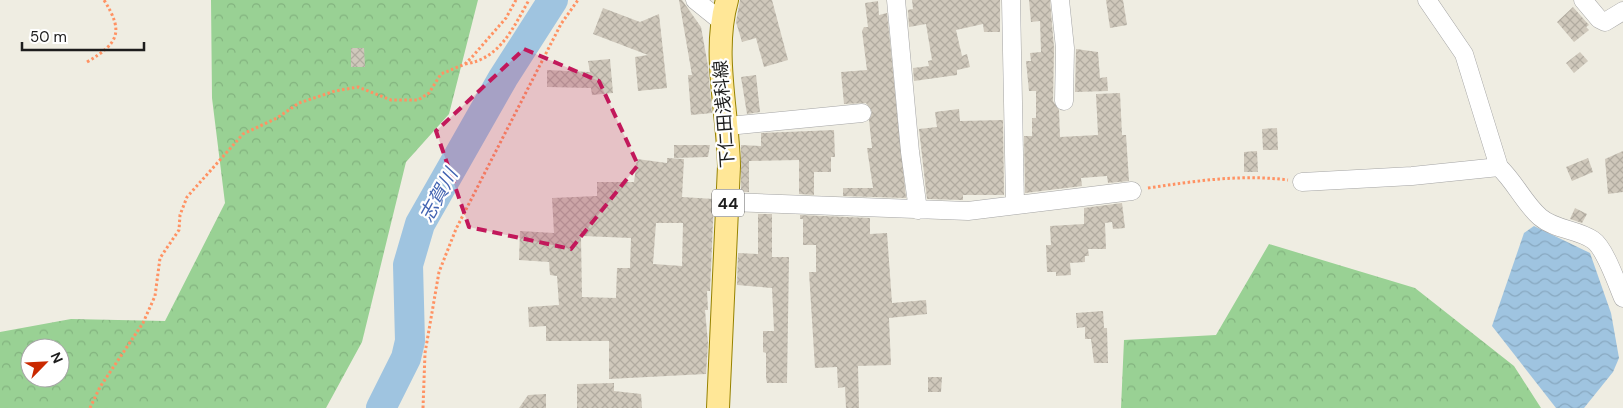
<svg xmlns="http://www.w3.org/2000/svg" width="1623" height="408" viewBox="0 0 1623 408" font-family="'DM Sans','Noto Sans JP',sans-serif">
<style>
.forest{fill:url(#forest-crowns);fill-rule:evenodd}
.water{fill:url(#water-waves)}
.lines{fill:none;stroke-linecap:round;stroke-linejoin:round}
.river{stroke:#9fc4e0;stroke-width:30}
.building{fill:url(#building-cross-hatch);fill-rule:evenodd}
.minor-casing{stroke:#a4a4a4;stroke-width:19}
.major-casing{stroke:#968200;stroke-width:24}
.path{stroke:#ff9263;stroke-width:3;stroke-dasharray:2.5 2.5;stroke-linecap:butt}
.minor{stroke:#fff;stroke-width:18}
.major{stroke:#ffe797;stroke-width:22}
.marked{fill:#c2185b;fill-opacity:0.2;stroke:#c2185b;stroke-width:4;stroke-dasharray:10 6;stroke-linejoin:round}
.labels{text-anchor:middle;stroke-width:4.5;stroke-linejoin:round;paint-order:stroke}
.shield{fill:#fff;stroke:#616161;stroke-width:1}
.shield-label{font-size:16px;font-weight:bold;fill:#1d1d1d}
.street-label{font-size:18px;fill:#1d1d1d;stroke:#fff}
.water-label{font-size:19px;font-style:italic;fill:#4364b2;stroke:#fff}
</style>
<defs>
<pattern id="forest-crowns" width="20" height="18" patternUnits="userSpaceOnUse" patternTransform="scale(1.25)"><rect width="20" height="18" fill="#99d194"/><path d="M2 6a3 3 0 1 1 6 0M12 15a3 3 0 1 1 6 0" fill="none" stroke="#83b37f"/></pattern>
<pattern id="water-waves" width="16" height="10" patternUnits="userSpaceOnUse" patternTransform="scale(1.25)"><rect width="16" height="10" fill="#9fc4e0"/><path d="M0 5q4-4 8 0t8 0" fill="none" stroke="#88a8c0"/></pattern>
<pattern id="building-cross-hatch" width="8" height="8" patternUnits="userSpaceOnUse" patternTransform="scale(1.25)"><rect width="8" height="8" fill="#cfc8bb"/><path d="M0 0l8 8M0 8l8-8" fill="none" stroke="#b1aba0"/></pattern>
</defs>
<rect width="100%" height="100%" fill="#efede2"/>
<!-- forest -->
<path class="forest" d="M211,0h267l-29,114 -43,48 -44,180 -36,66h-326v-76l71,-13 94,2 60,-118 -13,-105zM30,348h30v30h-30z
M1269,244l146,44 99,78 27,42h-420l3,-68 92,-5z"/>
<!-- water -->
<path class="water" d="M1534,226l56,27 21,60 8,45 -6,14 -29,36h-28l-64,-82 32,-93z"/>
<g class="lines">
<!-- river -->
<path class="river" d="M381,408l25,-50 4,-17 -2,-76 12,-41 83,-146 50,-78"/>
</g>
<!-- building -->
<path class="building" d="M679,0h3l19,27 7,39 4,47 -21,2 -3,-40h4z
M740,0h32l16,60 -24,7 -8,-29 -14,4 -6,-20z
M912,0h88v32h-16l-1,-8 -27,6 6,26 5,-2 3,13 -13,3v5l-43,6 -1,-13 16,-2 -1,-5 4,-1 -6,-36 -17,3 -1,-17 5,-1z
M1029,0h21l4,48 -1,53 6,9 1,27 38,-2 -2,-41 24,-1 2,42h4l3,46 -21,2 -1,-7 -26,2 1,8 -57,7 -1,-57h8v-18h4v-27h-7l-3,-30h5l-1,-8 11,-1 -1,-31 -9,1z
M1106,0h17l4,25 -17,3z
M878,1l1,14 8,-2 19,185 -63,-2v-8h30l-6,-40h5l-3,-28 3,-8 -6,-9 -22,1 -3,-32 26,-2 -5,-39 2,-4h4l-3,-24z
M1573,7l16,18 -3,2 3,3 -15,12 -17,-20z
M603,8l37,14 19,-8 8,74 -29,3 -3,-34 13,-2 -55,-21z
M351,48h13l1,19h-14z
M1076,49l22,3 2,26 7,-1 1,14 -33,1z
M1580,52l8,9 -14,12 -8,-10z
M610,59l3,34 -21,2 -1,-7 -44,-1v-17l43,2 -2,-11z
M756,75l4,37 -13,2 -6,-37z
M959,109l1,12 43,-1 1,75h-41v5l-36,-1 -8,-70 18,-2 -2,-15z
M1277,128l1,22h-15l-1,-21z
M834,130l1,27h-4v15h-17v23l-15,-1v-34l-50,1v31h-8v-47l20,1v-13z
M674,145h36l-2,12 -34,1z
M1257,151l1,21h-14v-20z
M1623,151v41l-15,2 -3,-35z
M667,158l17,1 -2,38 32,2 -4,92h-3l1,19h-3l3,33 -2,31 -97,5v-38h-63v-15l-17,1 -1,-20 31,-2 -2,-29 -7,-1 -1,-13 -30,-2 1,-29 34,2 -2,-35 45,-2v-14h37l3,-23 30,4zM656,223h27l-1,43 -29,-2zM583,236l48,2 -1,30h-13l-1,30 -34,-1 -1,-59z
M1588,158l5,14 -21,9 -6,-14z
M1122,203l3,25 -12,1 -1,-7 -7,1 1,26h-18l1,7h-4v6l-15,1 1,12 -15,1v-4h-9l-1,-27h5l-1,-19 34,-2v-16z
M1575,208l12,6 -5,9 -12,-4z
M758,214h14v43h17l-2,126h-20l-1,-5v-25l-3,-1v-21h11l-2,-43 -35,-3 1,-32 20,1z
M800,215l70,3v16l17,-1 5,70 34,-3 1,14 -38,4 2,47 -33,1 1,42h-13l-1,-21 -7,1 -1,-21 -22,1 -6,-96h7v-27h-13v-26h-3z
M1103,311l1,17h3l1,35h-14l-3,-24h-6v-12l-8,1 -1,-15z
M928,377h14l-1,15h-13z
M614,383v8l27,3 1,14h-65v-24z
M546,394v14h-27l9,-13z"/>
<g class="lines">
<!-- minor casing -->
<g class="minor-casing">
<path id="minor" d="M695,0l26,21
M896,0l14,152 8,58
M1011,0l4,204
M1060,0l5,48 -1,53
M1427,0l37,54 35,113c16,15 25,36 41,50 15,13 37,12 53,23 12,8 24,44 30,58
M1583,0l16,19 6,3 18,-11
M728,126l134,-13
M1302,182l110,-6 87,-9
M728,202l240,9 164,-20"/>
</g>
<!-- major casing -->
<g class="major-casing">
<path id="major" d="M718,408l11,-242c-1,-55 -17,-113 -2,-166"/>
</g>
<!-- path -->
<path class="path" d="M87,62c32,-19 37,-30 17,-62
M465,64c35,-5 48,-36 64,-64
M1148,188c48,-7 92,-14 140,-8
M90,408l10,-21 43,-64 12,-27 5,-38 19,-28 1,-15 7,-18 56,-63 34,-16 22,-15 36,-12 23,-4 33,13h27l11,-7 12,-19 24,-10 7,-7 34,-39 10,-18
M423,408l2,-55 14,-81 17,-43 105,-205 17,-24"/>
<!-- minor -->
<use href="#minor" class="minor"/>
<!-- major -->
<use href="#major" class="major"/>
</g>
<!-- marked area -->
<path class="marked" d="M524,49l75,32 39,84 -67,84 -102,-22 -33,-96z"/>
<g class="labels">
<!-- shield labels -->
<rect class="shield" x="712" y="189.5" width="32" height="27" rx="4"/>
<g class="shield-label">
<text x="728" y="209">44</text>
</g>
<!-- street labels -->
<g class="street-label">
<text transform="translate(724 114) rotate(-94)" y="6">下仁田浅科線</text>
</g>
<!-- water labels -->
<g class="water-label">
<text transform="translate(438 195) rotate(-61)" y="7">志賀川</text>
</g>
</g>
<!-- north arrow -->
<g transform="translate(45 363) rotate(66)"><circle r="24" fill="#ffffff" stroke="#a5a5a5"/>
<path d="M0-4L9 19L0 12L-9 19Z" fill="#ca2900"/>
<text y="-8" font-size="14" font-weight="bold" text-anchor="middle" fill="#1d1d1d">N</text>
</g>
<!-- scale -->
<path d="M22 42v8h122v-8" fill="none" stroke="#1d1d1d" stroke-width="2.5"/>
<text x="30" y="42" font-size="15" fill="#1d1d1d" stroke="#ffffff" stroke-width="4" paint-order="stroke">50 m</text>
</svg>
